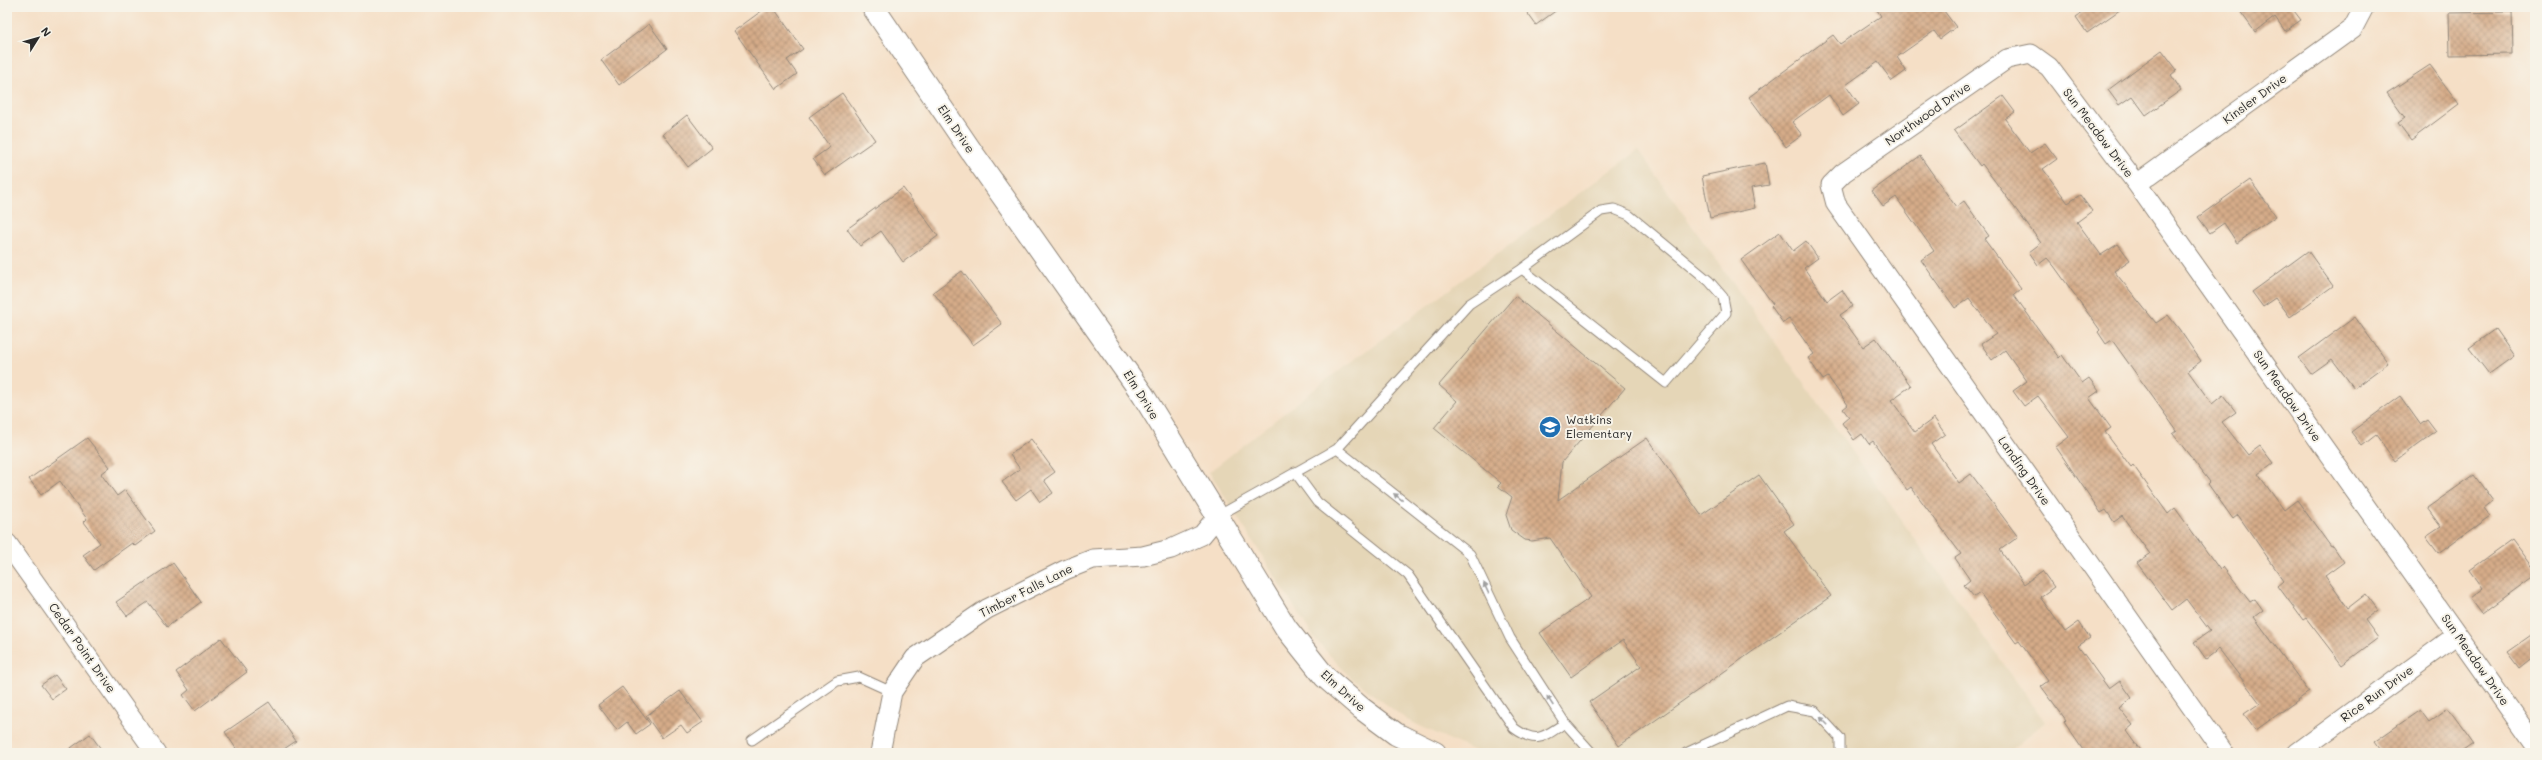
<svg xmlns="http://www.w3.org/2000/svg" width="2542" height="760" viewBox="0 0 2542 760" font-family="Mali,sans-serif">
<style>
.built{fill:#e5d6b7}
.building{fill:url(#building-cross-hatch)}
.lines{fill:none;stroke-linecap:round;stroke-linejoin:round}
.service-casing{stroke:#908578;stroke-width:11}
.minor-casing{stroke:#908578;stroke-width:21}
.tertiary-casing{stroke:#908578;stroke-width:24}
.service{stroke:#fff;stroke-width:9}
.minor{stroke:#fff;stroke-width:19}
.tertiary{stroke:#fff;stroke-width:22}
.oneway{fill:#a0a0a0}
.labels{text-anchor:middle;stroke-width:4;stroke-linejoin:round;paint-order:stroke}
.street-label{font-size:12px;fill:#2b2b2b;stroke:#f7f3e8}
.poi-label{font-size:12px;fill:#2b2b2b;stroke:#f7f3e8;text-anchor:start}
</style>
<defs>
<pattern id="building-cross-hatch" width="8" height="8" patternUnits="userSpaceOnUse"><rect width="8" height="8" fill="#d5ac89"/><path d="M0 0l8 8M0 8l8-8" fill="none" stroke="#ad8c70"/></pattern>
</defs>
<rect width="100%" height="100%" fill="#f7f3e8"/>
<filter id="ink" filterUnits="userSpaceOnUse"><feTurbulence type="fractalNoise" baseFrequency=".025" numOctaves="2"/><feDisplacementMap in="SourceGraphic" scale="8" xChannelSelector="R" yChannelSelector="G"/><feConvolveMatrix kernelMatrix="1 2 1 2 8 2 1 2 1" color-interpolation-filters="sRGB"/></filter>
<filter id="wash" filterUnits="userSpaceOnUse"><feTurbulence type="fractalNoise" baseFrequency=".012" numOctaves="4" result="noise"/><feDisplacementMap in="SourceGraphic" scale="16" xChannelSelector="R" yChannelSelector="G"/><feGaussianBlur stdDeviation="0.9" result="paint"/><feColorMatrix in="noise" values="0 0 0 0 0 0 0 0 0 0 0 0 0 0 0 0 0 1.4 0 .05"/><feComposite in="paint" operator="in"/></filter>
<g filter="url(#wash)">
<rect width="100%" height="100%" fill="#f5dfc6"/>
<!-- built -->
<path class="built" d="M1638,150l407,572 -38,31h-528l-72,-33 -57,-43 -36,-39 -105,-166 116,-91z"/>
<g id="blocks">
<!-- building -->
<path class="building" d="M767,7h6l30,42 -16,11 10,14 -21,15 -42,-58z
M1523,7h38l-25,18z
M1875,7h66l15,20 -16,12 -6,-8 -37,26 9,14 -14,10 -14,-19 -32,23 13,19 -16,12 -14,-21 -37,27 10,13 -16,12 -37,-50 84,-62 7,9 41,-28z
M2090,7h34l-37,26 -11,-16z
M2237,7h54l10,13 -16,11 -10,-14 -20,15z
M2512,12l1,42 -63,1 -1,-42z
M649,24l18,25 -48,36 -18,-25z
M2162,50l15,20 -6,5 10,15 -35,25 -14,-19 -13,9 -11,-15z
M2430,65l29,39 -48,36 -13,-17 7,-5 -18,-25z
M842,93l33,47 -50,35 -12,-16 17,-12 -21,-30z
M2003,96l12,16 -10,7 25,34 15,-10 12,16 -14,10 25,34 12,-8 12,16 -15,11 24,33 17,-11 12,16 -16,11 42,52 12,-8 11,14 22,32 -13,10 24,33 11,-9 13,17 -14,10 26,33 12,-9 13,17 -15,11 26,36 13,-10 34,47 2,-1 11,16 -19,14 23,32 18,-14 12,16 -13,10 13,18 -36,27 -36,-47 -3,2 -25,-34 6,-5 -46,-66 -5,4 -25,-35 2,-2 -37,-48 4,-3 -65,-91 -6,4 -8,-12 2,-2 -46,-64 -7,-8 -9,7 -9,-13 12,-9 -59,-79 -2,2 -26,-35z
M687,115l25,33 -24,19 -25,-33z
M1920,156l36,51 8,-6 25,35 -5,3 37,50 -7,6 45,63 3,-3 20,28 7,-5 10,13 -10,7 22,30 -6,4 26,35 2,-2 35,49 7,-6 45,62 3,-3 27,35 5,-3 8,11 -9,7 55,75 -53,38 -12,-16 16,-11 -41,-54 -13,10 -12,-17 16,-11 -24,-32 -14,11 -35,-47 13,-9 -28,-38 -8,6 -8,-12 -5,3 -45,-66 13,-10 -31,-41 -14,10 -11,-15 14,-10 -22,-31 -13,10 -11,-16 15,-10 -27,-36 -14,10 -34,-48 13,-9 -38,-54 -13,9 -11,-15z
M1765,163l4,22 -18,3 4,20 -45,10 -8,-42z
M2250,180l26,36 -39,27 -13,-20 -14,10 -12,-16z
M903,188l35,48 -35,26 -22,-31 -21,15 -13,-17z
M1780,232l13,19 13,-10 12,17 -14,10 23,33 15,-11 11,16 -13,9 23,32 13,-9 35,48 -20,14 24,32 19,-14 11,16 -14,10 28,39 12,-9 47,63 -18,13 24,34 18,-13 12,16 -14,10 25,35 14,-10 11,16 -12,8 31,43 11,-8 12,17 -13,10 14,17 -7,6 16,22h-57l-21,-31 2,-2 -25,-34 7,-5 -29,-40 -3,2 -36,-50 -6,4 -10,-12 6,-5 -15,-22 6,-4 -50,-67 -4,3 -34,-49 -4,3 -7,-10 -8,6 -12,-17 7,-6 -6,-8 5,-4 -20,-28 -5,3 -15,-22 6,-4 -25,-35 -6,4 -12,-17 2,-2 -32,-44z
M2308,251l25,35 -43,31 -14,-19 -13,9 -11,-15z
M962,271l40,53 -29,21 -40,-53z
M1515,296l110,92 -63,74 -4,38 89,-62 54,77 58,-40 35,49 -10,7 47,65 -212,150 -30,-44 52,-36 -18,-26 -52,37 -31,-44 51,-36 -41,-59 -18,3 -7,-1 -14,-10 -5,-15 6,-18 -14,-11 3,-3 -67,-55 23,-27 -18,-16z
M2355,317l33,46 -34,25 -22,-29 -21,15 -12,-16z
M2495,329l19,27 -25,18 -20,-26z
M2400,396l20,28 7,-5 9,12 -41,30 -19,-26 -14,11 -11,-14z
M87,438l23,29 -9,7 16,22 8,-6 30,41 -20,15 -3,-3 -38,27 -11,-15 17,-12 -16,-21 3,-3 -27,-38 -19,14 -12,-16z
M1031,439l24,33 -11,8 9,13 -13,9 -9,-13 -15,11 -14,-18 18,-13 -10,-14z
M2474,475l19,26 -9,7 6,8 -52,37 -12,-16 15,-10 -14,-19z
M2513,539l22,30v6l-53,39 -12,-16 13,-10 -13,-18z
M173,563l28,39 -34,25 -19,-25 -21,14 -11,-14z
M2535,633v23l-15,12 -12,-16z
M221,638l26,34 -52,39 -12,-16 6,-5 -13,-18z
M55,675l11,14 -14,10 -11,-14z
M622,687l28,37 -14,10 -9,-12 -10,8 -19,-25z
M680,691l23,31 -16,11 -6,-8 -19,13 -16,-22z
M269,702l27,39 -18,12h-39l-14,-21z
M2448,708l26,36 -13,9h-79l-8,-11 46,-32 9,12z
M90,734l14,19h-40z"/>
</g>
</g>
<g filter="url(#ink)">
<use href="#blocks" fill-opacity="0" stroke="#908578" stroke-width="1"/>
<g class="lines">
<!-- service casing -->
<g class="service-casing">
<path id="service" d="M1337,449l133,105 40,84 55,85 27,30
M1295,472l22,30 91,73 106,153c23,17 29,9 51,-5
M1216,517l121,-68 132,-145 53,-35 144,114 60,-70 -3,-16 -14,-16 -80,-66 -15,-6 -13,2 -79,58
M752,740l85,-59 22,-4 33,15
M1686,753l101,-47 28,5 25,27v15"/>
</g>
<!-- minor casing -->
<g class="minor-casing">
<path id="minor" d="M2137,184l216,-156 11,-21
M7,543l149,210
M880,753l12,-61 23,-34 72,-49 78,-39 28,-11 50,-3 28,-7 31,-14 14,-17
M2224,753l-388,-549 -5,-19 12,-12 164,-114 24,-5 18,13 88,117 398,561
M2297,753l160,-118"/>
</g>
<!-- tertiary casing -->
<g class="tertiary-casing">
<path id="tertiary" d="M873,7l100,147 170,241 143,233 39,49 36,31 35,26 39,19"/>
</g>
<!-- service -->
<use href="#service" class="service"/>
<!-- minor -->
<use href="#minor" class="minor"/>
<!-- tertiary -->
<use href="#tertiary" class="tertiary"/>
</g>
<!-- one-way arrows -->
<defs><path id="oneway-solid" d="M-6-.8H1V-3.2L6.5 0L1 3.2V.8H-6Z"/></defs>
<g class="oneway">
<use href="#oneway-solid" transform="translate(1398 497) rotate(-142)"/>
<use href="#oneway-solid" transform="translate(1486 588) rotate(-115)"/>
<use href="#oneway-solid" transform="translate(1550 701) rotate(-123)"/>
<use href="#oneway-solid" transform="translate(1824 721) rotate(-134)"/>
</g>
</g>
<!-- icons -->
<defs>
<g id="school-disc" transform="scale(1.15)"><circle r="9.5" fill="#1f6fb2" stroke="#f7f3e8"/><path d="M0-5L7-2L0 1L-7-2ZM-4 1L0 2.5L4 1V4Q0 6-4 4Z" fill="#fff"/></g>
</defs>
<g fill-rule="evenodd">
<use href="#school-disc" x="1550" y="427"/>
</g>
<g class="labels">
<!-- street labels -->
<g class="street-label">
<text transform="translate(2255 99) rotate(-36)" y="4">Kinsler Drive</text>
<text transform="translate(1928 114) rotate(-35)" y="4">Northwood Drive</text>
<text transform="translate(956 129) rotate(56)" y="4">Elm Drive</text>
<text transform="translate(2098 133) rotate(53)" y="4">Sun Meadow Drive</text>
<text transform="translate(1141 395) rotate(58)" y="4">Elm Drive</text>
<text transform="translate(2287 396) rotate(55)" y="4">Sun Meadow Drive</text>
<text transform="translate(2024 471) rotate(55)" y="4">Landing Drive</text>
<text transform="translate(1026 591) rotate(-27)" y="4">Timber Falls Lane</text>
<text transform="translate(82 648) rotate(55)" y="4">Cedar Point Drive</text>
<text transform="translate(2475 660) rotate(55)" y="4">Sun Meadow Drive</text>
<text transform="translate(1343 691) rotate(42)" y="4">Elm Drive</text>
<text transform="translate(2377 694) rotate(-36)" y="4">Rice Run Drive</text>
</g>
<!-- poi labels -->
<g class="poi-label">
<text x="1566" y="424">Watkins<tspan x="1566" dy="14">Elementary</tspan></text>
</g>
</g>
<!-- margin -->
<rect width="2542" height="760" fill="none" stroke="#f7f3e8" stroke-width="24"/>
<!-- north arrow -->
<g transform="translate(38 38) rotate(53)" stroke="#f7f3e8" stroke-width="3" paint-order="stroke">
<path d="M0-3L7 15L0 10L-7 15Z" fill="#2b2b2b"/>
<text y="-6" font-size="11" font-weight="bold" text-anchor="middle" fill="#2b2b2b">N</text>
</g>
</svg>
